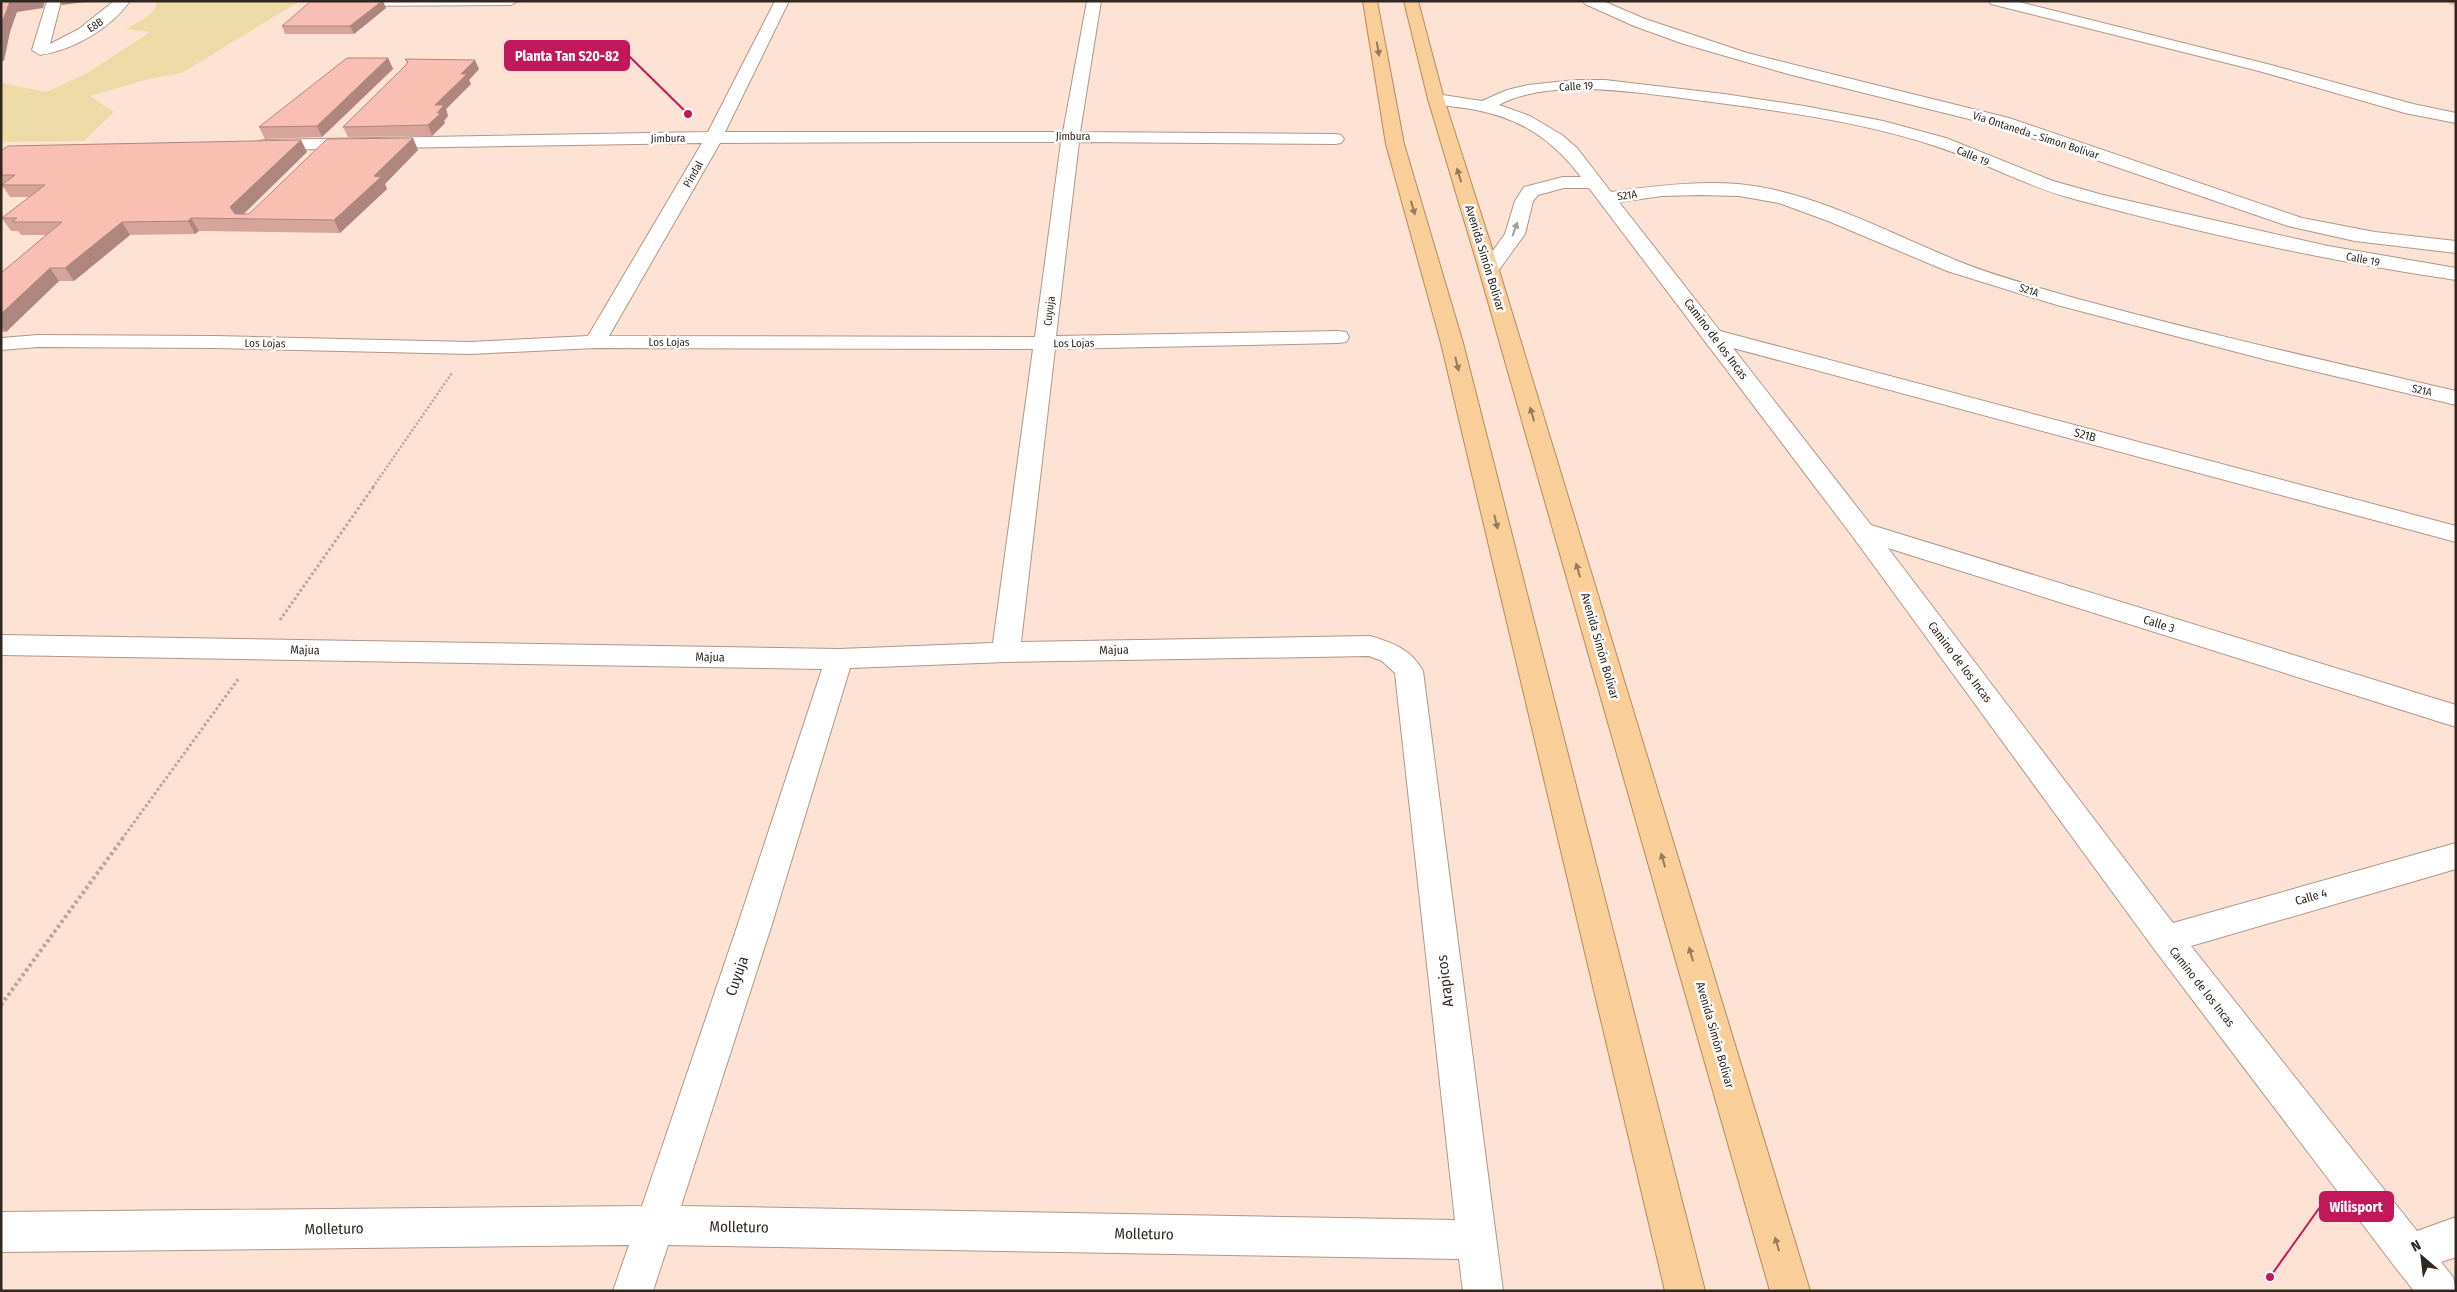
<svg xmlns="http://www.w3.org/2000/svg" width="2457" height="1292" viewBox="0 0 2457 1292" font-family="'Fira Sans Condensed',sans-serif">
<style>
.green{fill:#eddba7}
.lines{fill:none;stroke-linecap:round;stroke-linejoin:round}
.stream{stroke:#f9aeb5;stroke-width:7}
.minor-casing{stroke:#af9688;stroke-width:2}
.tertiary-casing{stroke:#af9688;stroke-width:2}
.trunk-casing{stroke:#b38c5d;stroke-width:2}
.path-far2{stroke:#bba599;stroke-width:2.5;stroke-dasharray:2 2;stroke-linecap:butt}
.path-far1{stroke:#bba599;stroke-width:3;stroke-dasharray:2.5 2.5;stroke-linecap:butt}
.path{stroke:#bba599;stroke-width:4;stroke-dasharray:3 3;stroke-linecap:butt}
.minor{fill:#fff;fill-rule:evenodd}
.tertiary{fill:#fff;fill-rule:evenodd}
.trunk{fill:#face98;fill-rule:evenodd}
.wall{fill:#d7a49a}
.shaded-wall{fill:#af867d}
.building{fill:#fabfb3;stroke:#af867d}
.oneway{fill:#967a5c}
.oneway2{fill:#a29e9b}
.labels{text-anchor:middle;stroke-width:5;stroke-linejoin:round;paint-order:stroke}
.far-street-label{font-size:11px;fill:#312721;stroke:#fff}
.street-label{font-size:12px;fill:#312721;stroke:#fff}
.near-street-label{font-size:15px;fill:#312721;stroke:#fff}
.leader{fill:none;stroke:#c2185b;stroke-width:2}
.callout-dot{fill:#c2185b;stroke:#fff;stroke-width:2}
.callout{fill:#c2185b;stroke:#c2185b;stroke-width:2}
.callout-label{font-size:14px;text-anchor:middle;font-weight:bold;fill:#fff}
</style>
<rect width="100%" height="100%" fill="#fee3d4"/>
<!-- green -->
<path class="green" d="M157,1h143l-118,72 -33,6 -59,17 24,16 -30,29 -83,1v-59l46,9 40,-19 63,-41 -24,-3c11,-7 30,-13 31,-28z"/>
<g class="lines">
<!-- stream -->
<path class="stream" d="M2452,1l4,1"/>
<!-- minor casing -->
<g class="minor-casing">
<path id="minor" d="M47,1h14l-11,43 29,-15 35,-28h16c-20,28 -57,49 -90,54l-8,-5z
M518,1l-7,4 -165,1 -7,-4z
M775,1h14l-64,131h338l24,-131h14l-21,131 255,2 6,1 3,4 -3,4 -6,1 -256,-2 -23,194 282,-5 8,1 3,5 -3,5 -8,1 -283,6 -34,293 349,-6c23,7 41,13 53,35l80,620h-40l-4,-32 -791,-14 -15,46h-40l16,-46 -628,7v-40l641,-6 96,-282 84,-255 -821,-14v-20l838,14 154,-6 40,-294 -438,-1 -125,6 -255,-6 -177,-1 -37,3v-12l37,-3 177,1 255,6 118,-6 114,-193 -437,7 -6,-1 -3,-4 3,-4 6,-1 443,-8zM933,142h128l-26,195 -426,-1 111,-193zM1369,656l13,5 13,12 60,547 -774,-14 91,-282 78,-256 156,-6z
M1989,1h26l256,64 142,39 43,9v10l-51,-10 -146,-42 -268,-67z
M1575,80h30l119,14 80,12 79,15 63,17 107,43 50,14 225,51 128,22v12c-128,-19 -257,-47 -382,-81 -49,-13 -94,-39 -142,-54 -74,-24 -152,-34 -228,-44 -58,-7 -152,-25 -205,4l31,11 32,19 15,13 34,44c42,-6 85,-11 127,-8 75,7 151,49 220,77 36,15 76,25 113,36 127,35 256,64 385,94v14l-189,-45 -210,-55 -110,-34 -119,-50 -49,-18 -40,-7 -40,-1 -37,1 -43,6 101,129 736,195v16l-723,-194 138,177 585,180v22l-568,-179 285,375 283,-80v26l-265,77 226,285 39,-14v40l-15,5 12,15 3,14h-42l-19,-24 -241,-318 -301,-412 -264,-349h-25l-26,7 -5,6 -8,33 -29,40 -7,2 -7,-2 -3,-4 26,-36 10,-33 9,-14 39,-10h18c-28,-37 -59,-58 -105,-67 -15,-3 -31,-4 -46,-7l-2,-4 2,-4 6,-1 46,7 25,-11 21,-5z"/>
</g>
<!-- tertiary casing -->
<g class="tertiary-casing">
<path id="tertiary" d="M1583,1h20l42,18 102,34 262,65 293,100 73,14 81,9v12l-101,-12 -67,-15 -291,-100 -209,-52 -104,-30 -50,-18 -49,-22z"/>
</g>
<!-- trunk casing -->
<g class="trunk-casing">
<path id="trunk" d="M1363,1h14l27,143 59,199 242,948h-40l-224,-948 -55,-199z
M1404,1h14l26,98 55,171 311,1021h-40l-291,-1021 -51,-171z"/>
</g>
<!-- path-far2 -->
<path class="path-far2" d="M373,487l79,-114"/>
<!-- path-far1 -->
<path class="path-far1" d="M280,620l94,-134
M122,839l117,-161"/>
<!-- path -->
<path class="path" d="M1,1005l122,-167"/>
<!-- minor -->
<use href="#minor" class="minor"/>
<!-- tertiary -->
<use href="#tertiary" class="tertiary"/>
<!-- trunk -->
<use href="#trunk" class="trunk"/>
</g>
<!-- wall -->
<path class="wall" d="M386,8l-32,26h-69l-3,-8z
M388,58l5,11 -71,68 -57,2 -6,-12z
M405,59l74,10 -10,11 2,4 -25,25 2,7 -4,5 1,2 -13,13 -84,1 -5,-10 62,-61 2,-3z
M413,138l5,12 -33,34 2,5 -47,44 -141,-2 -4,3 -65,1 -56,46h-15l-53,51h-5v-59l45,-38h-25l-3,-4h-7l-9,-13 27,-21h-19l-6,-9h-3v-37l300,-11 6,12 -63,62h5z"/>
<!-- shaded-wall -->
<path class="shaded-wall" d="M10,1h35l-2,7 -26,4 -7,20 -6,29h-3v-33l2,-8z
M59,1h33l-30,4z
M382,1h1l3,7 -32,26 -4,-8z
M388,58l5,11 -71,68 -5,-11z
M475,60l4,9 -10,11 2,4 -25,25 2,7 -4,5 1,2 -13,13 -4,-11 7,-20 26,-31z
M413,138l5,12 -33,34 2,5 -47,44 -6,-13 40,-44z
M301,140l6,12 -68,66h-2l-7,-11z
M191,218l8,13 -4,3 -7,-13z
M122,222l8,13 -56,46 -9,-13z
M50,268l9,13 -53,51 -5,-6v-12z"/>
<!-- building -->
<path class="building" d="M1,1h9l-7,19 -2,8z
M311,1h71l-32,25h-68z
M347,58h41l-71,68 -58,1z
M405,59l70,1 -14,14h6l-32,31h9l-7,8h4l-13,12 -85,2 62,-61 3,-4z
M413,138l-39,38 7,1 -47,43 -143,-2 -3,3 -66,1 -57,46h-15l-49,46v-41l61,-51h-50l5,-4h-15l43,-33h-43l13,-10h-14v-24l7,-5 293,-6 -71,67 5,7h14l78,-75z"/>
<!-- one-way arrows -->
<defs><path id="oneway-solid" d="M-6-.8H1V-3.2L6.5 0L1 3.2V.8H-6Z" transform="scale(1.25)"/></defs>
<g class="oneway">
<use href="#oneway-solid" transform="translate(1378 49) rotate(80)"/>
<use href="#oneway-solid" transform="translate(1459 175) rotate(-107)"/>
<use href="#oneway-solid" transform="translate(1413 208) rotate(74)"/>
<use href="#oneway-solid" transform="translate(1457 364) rotate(76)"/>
<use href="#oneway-solid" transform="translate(1532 414) rotate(-106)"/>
<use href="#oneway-solid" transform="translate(1496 522) rotate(76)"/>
<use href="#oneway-solid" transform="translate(1578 570) rotate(-106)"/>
<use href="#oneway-solid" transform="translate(1663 860) rotate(-106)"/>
<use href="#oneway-solid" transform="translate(1691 954) rotate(-106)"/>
<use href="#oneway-solid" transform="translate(1777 1244) rotate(-106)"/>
</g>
<use class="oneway2" href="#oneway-solid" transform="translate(1515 229) rotate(-70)"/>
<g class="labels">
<!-- far-street labels -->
<g class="far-street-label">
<text transform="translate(95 25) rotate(-33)" y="4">E8B</text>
<text transform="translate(1576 86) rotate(-3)" y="4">Calle 19</text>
<text transform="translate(2036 135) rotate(18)" y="4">Via Ontaneda - Simon Bolivar</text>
<text x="1073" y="140">Jimbura</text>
<text transform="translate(668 138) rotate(-1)" y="4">Jimbura</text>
<text transform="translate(1973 156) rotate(23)" y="4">Calle 19</text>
<text transform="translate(693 174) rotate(-60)" y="4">Pindal</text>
<text transform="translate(1627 195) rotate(-8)" y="4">S21A</text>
<text transform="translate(2363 259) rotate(11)" y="4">Calle 19</text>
<text transform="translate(2029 290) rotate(18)" y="4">S21A</text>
<text transform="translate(1049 311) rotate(-83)" y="4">Cuyuja</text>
<text x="669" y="346">Los Lojas</text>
<text transform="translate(265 343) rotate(1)" y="4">Los Lojas</text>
<text transform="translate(1074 343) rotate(-1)" y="4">Los Lojas</text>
<text transform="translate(2422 390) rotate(13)" y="4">S21A</text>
</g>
<!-- street labels -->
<g class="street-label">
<text transform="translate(1485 258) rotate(73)" y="4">Avenida Simón Bolívar</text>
<text transform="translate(1716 339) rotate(53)" y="4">Camino de los Incas</text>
<text transform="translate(2085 435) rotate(15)" y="4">S21B</text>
<text transform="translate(2159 624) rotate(17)" y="4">Calle 3</text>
<text transform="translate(1600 646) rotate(74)" y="4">Avenida Simón Bolívar</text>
<text transform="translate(305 650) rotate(1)" y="4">Majua</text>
<text transform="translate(1114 650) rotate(-1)" y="4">Majua</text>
<text transform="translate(710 657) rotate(1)" y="4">Majua</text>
<text transform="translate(1960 662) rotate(53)" y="4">Camino de los Incas</text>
<text transform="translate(2311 897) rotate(-16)" y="4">Calle 4</text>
<text transform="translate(2202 987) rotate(52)" y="4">Camino de los Incas</text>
<text transform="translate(1715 1035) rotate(74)" y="4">Avenida Simón Bolívar</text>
</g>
<!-- near-street labels -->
<g class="near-street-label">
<text transform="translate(737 976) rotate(-71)" y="5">Cuyuja</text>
<text transform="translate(1445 981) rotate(-97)" y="5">Arapicos</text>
<text transform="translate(739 1227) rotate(1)" y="5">Molleturo</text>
<text transform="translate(334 1229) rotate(-1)" y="5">Molleturo</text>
<text transform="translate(1144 1234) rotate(1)" y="5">Molleturo</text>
</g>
</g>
<!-- callouts -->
<path class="leader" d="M688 114L629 56M2270 1277L2320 1207"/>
<g class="callout-dot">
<circle cx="688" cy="114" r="5"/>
<circle cx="2270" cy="1277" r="5"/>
</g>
<g class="callout">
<rect x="505" y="41" width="124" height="29" rx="5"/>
<rect x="2320" y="1192" width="73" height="29" rx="5"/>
</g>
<g class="callout-label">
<text x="567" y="61">Planta Tan S20-82</text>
<text x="2356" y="1212">Wilisport</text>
</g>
<!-- border -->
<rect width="2457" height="1292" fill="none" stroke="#312721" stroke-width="5"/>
<!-- north arrow -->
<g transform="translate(2422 1257) rotate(332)" stroke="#ffffff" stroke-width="4" paint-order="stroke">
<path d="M0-4L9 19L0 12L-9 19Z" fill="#312721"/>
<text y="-8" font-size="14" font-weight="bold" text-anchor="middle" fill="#312721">N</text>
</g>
</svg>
